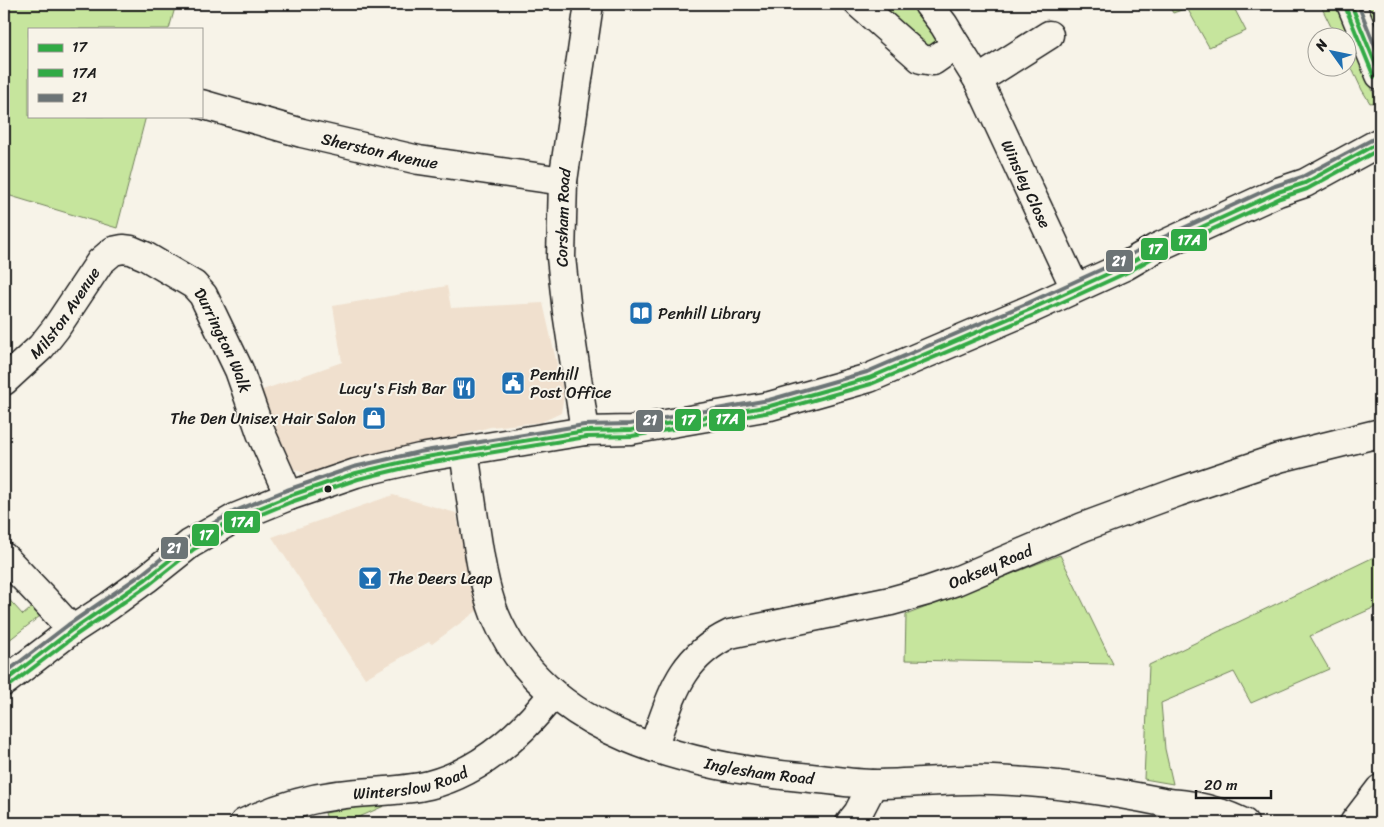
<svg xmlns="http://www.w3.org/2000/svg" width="1384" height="827" viewBox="0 0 1384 827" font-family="Sriracha,sans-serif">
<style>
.built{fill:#f0e0ce}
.green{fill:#c6e59d;stroke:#71805c}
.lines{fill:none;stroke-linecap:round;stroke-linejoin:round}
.minor-casing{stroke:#1c1c1c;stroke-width:31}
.minor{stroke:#f7f3e8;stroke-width:28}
.bus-1-casing{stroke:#f7f3e8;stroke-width:8}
.bus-2-casing{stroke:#f7f3e8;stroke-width:8}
.bus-3-casing{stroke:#f7f3e8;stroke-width:8}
.bus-1{stroke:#31aa45;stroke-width:4}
.bus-2{stroke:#31aa45;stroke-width:4}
.bus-3{stroke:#6c7476;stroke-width:4}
.bus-dot{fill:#1c1c1c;stroke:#f7f3e8;stroke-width:2}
.labels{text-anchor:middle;stroke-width:4;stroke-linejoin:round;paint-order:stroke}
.street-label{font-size:16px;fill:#1c1c1c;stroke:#f7f3e8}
.poi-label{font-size:16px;fill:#1c1c1c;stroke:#f7f3e8;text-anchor:start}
.line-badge{stroke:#f7f3e8;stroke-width:2}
.badge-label{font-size:14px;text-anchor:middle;font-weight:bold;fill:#fff}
</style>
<rect width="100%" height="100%" fill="#f7f3e8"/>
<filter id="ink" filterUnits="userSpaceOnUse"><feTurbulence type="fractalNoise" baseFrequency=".02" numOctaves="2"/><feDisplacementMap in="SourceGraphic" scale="10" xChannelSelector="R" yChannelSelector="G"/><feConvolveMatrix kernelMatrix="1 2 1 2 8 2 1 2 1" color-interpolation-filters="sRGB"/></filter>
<g filter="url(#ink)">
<!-- built -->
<path class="built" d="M447,286l4,22 92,-5 21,92 -3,18 -19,9 -52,5 -67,19 -117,28 -14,-6 -10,-9 -25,-67 85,-30 -9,-56z
M393,495l63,18 22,97 -46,34 -3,-2 -64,36 -93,-141z"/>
<!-- green -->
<path class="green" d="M4,4h172l-7,25h-140v87h117l-29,112 -113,-34z
M872,4h45l21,36 -9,11z
M1168,4h64l14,27 -37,16 -22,-39 -14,5z
M1320,4h18l39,98 -7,1 -8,-13 -15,-32 -1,-20 -10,-1z
M1364,4h16v41z
M1060,555l53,109 -208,-4 1,-45z
M1374,557l6,14v34l-70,31 19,33 -78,34 -17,-31 -73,31 4,46 8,35 -29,-5 5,-114z
M4,594l19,21 14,-12 7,10 -40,31z
M369,805l15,1 -38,17h-18l-3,-10z"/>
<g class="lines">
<!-- minor casing -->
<g class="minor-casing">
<g id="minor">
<path id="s1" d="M859,4l62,55 12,2 23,-16 22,35 97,208"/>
<path d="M928,4l16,21 12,20"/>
<path d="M1351,4l29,71"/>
<path d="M978,80l71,-45"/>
<path id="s2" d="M201,104l101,29 117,27 144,21"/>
<path id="s3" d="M4,381l37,-34 15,-19 44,-66 13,-11 10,-2 8,1 14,6 49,29 9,10 36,75 22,63 28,63"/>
<path id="s4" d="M585,431l-18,-119 -6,-55 2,-76 26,-177"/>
<path id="s5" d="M464,451c3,23 7,46 10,68 5,33 9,65 21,96 51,121 199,153 316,163 21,2 43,6 64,6 39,0 79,-6 118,-4 57,2 115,11 170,22 12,2 23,2 35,5 16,3 31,9 46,16"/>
<path d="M4,557l40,42 28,31"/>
<path d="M4,682l68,-52 37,-24 37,-27 44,-35 47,-27 52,-21 67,-23 64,-15 165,-27 46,-1 139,-24 99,-28 162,-69 94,-43 31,-18 122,-56 27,-9 75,-41"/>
<path id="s6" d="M653,747c19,-50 25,-88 77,-113l161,-33 36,-10 29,-10 127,-54 95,-35 101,-34 101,-25"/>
<path id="s7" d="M244,823c30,-14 61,-24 94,-28 30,-4 62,-3 91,-10 51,-13 92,-50 124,-91"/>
<path d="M850,823l8,-10 15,-29"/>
<path d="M1354,823l26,-34"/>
</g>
</g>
<!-- minor -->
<use href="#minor" class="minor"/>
<!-- bus-1 casing -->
<g class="bus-1-casing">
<path id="bus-1" d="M1351,4l29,71
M4,682l68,-52 74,-51 44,-35 47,-27 52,-21 67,-23 64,-15 165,-27 46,-1 139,-24 99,-28 162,-69 94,-43 31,-18 122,-56 27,-9 75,-41"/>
</g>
<!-- bus-2 casing -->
<g class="bus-2-casing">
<path id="bus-2" d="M1345,6l29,71
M8,687l68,-52 74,-51 44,-35 46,-26 51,-21 67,-23 63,-15 165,-27 46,-1 139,-24 100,-28 163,-69 94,-43 31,-18 121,-56 27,-9 73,-40"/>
</g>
<!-- bus-3 casing -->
<g class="bus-3-casing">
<path id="bus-3" d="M1358,4l22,55
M4,674l64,-49 74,-51 44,-35 49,-28 52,-21 67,-23 65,-15 165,-27 46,-1 139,-24 98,-28 161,-69 94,-43 31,-18 122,-56 27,-9 75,-40"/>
</g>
<!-- bus-1 -->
<use href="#bus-1" class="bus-1"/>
<!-- bus-2 -->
<use href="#bus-2" class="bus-2"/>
<!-- bus-3 -->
<use href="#bus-3" class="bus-3"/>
</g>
</g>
<!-- icons -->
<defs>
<g id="library-square" transform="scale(1.25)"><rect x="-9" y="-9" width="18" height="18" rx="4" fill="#1f6fb2" stroke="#f7f3e8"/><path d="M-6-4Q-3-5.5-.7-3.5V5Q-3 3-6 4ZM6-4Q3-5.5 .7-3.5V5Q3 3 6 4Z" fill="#fff"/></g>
<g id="civic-square" transform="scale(1.25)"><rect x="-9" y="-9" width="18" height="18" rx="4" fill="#1f6fb2" stroke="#f7f3e8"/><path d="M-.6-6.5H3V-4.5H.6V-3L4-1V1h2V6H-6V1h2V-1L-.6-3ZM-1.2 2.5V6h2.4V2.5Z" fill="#fff"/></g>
<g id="restaurant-square" transform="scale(1.25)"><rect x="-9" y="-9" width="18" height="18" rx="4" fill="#1f6fb2" stroke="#f7f3e8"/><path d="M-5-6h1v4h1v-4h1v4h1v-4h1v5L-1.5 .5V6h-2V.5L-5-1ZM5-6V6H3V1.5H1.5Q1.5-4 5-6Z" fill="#fff"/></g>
<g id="shop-square" transform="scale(1.25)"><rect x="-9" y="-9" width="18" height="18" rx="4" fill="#1f6fb2" stroke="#f7f3e8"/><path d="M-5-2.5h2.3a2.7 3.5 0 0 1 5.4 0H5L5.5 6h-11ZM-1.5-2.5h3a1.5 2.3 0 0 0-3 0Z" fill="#fff"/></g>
<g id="bar-square" transform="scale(1.25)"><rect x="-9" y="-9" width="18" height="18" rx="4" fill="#1f6fb2" stroke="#f7f3e8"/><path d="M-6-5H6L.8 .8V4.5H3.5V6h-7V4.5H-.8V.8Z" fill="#fff"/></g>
</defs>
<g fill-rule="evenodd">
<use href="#library-square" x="641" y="313"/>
<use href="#civic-square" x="513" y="383"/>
<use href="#restaurant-square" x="464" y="388"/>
<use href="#shop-square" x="374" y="418"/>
<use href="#bar-square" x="370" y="578"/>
</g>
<!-- markers -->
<circle class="bus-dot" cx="328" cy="489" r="4.5"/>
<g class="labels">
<!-- street labels -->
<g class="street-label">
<text dy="6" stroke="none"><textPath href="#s2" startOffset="185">Sherston Avenue</textPath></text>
<text dy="6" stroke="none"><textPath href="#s1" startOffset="279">Winsley Close</textPath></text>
<text dy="6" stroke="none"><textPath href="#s4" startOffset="215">Corsham Road</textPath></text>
<text dy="6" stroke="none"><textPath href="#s3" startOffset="92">Milston Avenue</textPath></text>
<text dy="6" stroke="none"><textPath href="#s3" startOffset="324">Durrington Walk</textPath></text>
<text dy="6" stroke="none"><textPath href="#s6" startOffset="411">Oaksey Road</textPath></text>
<text dy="6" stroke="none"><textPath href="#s5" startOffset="489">Inglesham Road</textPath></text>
<text dy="6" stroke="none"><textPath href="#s7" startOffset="172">Winterslow Road</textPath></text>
</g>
<!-- poi labels -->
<g class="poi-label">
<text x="658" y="319">Penhill Library</text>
<text x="530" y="380">Penhill<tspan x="530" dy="18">Post Office</tspan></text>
<text x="446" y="394" text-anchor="end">Lucy's Fish Bar</text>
<text x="356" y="424" text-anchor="end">The Den Unisex Hair Salon</text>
<text x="388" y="584">The Deers Leap</text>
</g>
</g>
<g class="line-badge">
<rect x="1170" y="228" width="38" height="24" rx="5" fill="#31aa45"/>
<rect x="1140" y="237" width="29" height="24" rx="5" fill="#31aa45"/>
<rect x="1105" y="249" width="29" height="24" rx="5" fill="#6c7476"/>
<rect x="708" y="408" width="38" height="24" rx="5" fill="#31aa45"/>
<rect x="674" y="408" width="28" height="24" rx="5" fill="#31aa45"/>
<rect x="635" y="409" width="29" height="24" rx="5" fill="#6c7476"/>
<rect x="223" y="510" width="38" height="24" rx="5" fill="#31aa45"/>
<rect x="191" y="523" width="29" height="24" rx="5" fill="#31aa45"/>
<rect x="160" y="536" width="29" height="24" rx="5" fill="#6c7476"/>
</g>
<g class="badge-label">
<text x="1189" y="245">17A</text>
<text x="1155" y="254">17</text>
<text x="1119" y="266">21</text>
<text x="727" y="424">17A</text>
<text x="688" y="425">17</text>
<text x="650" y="425">21</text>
<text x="242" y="527">17A</text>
<text x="206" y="540">17</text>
<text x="174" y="553">21</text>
</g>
<!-- margin -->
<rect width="1384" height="827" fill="none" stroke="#f7f3e8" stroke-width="20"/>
<rect x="10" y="10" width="1364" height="807" fill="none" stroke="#1c1c1c" stroke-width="2" filter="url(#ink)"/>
<!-- legend -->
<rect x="28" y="28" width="175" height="90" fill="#f7f3e8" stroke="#9f9d96"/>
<rect x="38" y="44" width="25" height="8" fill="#31aa45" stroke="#9f9d96"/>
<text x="72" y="52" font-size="15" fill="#1c1c1c">17</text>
<rect x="38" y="69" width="25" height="8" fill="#31aa45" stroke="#9f9d96"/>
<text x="72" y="78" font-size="15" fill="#1c1c1c">17A</text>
<rect x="38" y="94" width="25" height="8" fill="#6c7476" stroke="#9f9d96"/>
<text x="72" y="102" font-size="15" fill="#1c1c1c">21</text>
<!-- north arrow -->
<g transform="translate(1332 52) rotate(303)"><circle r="24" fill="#f7f3e8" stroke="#9f9d96"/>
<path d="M0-4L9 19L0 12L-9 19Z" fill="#1f6fb2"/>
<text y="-8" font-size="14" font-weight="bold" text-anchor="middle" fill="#1c1c1c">N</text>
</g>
<!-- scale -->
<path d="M1196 790v8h75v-8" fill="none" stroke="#1c1c1c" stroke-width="2.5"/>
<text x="1204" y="790" font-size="15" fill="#1c1c1c" stroke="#f7f3e8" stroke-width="4" paint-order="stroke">20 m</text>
</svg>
